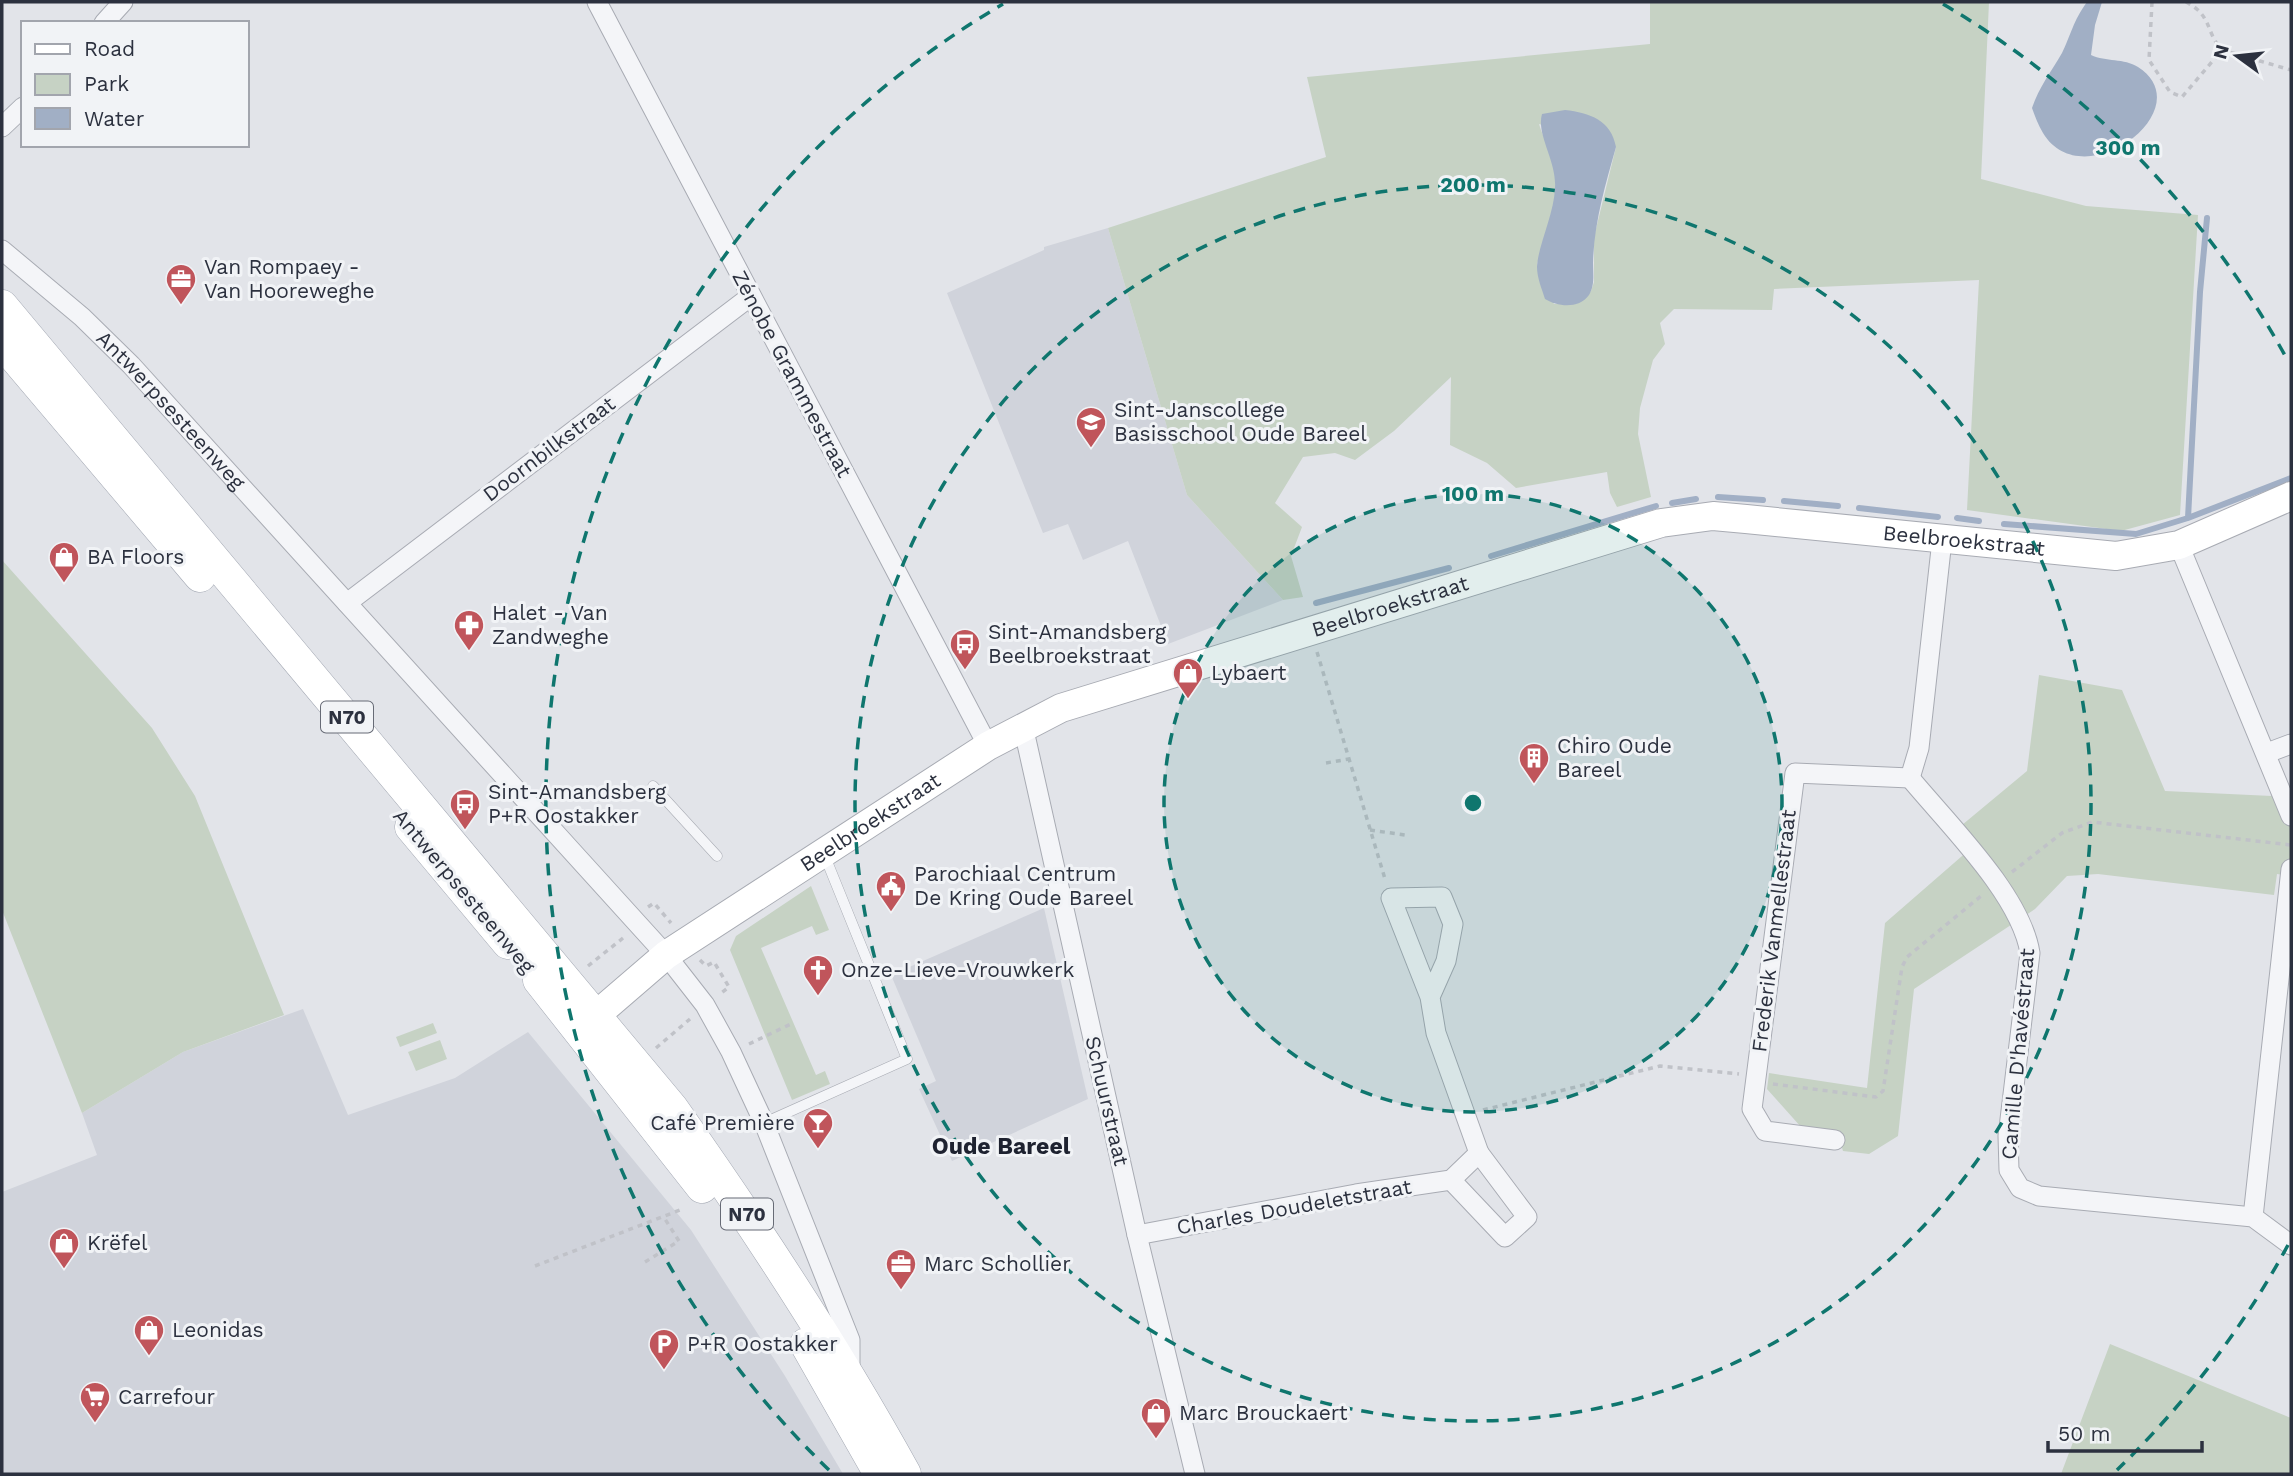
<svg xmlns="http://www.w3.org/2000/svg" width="2293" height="1476" viewBox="0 0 2293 1476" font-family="'Work Sans',sans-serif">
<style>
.built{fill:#d0d3db}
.green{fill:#c6d2c4;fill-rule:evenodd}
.water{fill:#a1afc5}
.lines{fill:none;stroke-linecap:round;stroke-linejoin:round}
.stream{stroke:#a1afc5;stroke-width:6}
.lane-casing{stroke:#a8abb3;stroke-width:11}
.street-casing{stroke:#a8abb3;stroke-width:21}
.secondary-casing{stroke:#a8abb3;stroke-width:30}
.primary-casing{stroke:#a3a8b3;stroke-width:33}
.path{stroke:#c0c2c8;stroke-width:3.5;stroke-dasharray:5 5;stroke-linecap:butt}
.lane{stroke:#f4f5f8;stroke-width:10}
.street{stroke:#f4f5f8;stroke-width:19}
.secondary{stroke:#fff;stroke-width:28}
.primary{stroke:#fff;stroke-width:32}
.ring{fill:none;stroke:#0f766e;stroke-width:3.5;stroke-dasharray:12 9}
.labels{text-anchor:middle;stroke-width:6;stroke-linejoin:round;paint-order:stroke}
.shield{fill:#f1f3f6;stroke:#676b76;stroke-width:2}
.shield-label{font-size:19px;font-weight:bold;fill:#2c313f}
.poi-label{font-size:21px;fill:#2c313f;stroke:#f1f3f6;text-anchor:start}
.street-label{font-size:21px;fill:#2c313f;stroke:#f1f3f6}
.neighbourhood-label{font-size:23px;font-weight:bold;fill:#1e2230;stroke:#f1f3f6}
.centre{fill:#0f766e;stroke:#f1f3f6;stroke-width:3.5}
.ring-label{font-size:21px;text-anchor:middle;font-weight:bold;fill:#0f766e;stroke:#f1f3f6;stroke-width:6;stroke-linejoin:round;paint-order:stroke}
</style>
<rect width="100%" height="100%" fill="#e2e4e9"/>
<!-- built -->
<path class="built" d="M1108,228l79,267 96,105 -115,44 -40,-103 -45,19 -15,-36 -25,9 -96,-240 97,-43v-3z
M1044,908l44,191 -136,62 -33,-72 17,-8 -45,-106z
M303,1009l45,106 107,-37 73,-46 163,198 94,146 58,98h-841v-282l95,-37 -15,-42 101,-61z"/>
<!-- green -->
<path class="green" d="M1650,2h339l-8,177 105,27 112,9 -18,300 -59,16 -154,-21 12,-230 -205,9 -2,21 -98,-1 -14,14 5,21 -12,16 -13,48 -2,26 13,63 -34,10 -7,-14 -3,-21 -91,16 -29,-25 -37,-18 1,-68 -57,54 -39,29 -20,-7 -32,4 -28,46 27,24 -11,29 12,41 -20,3 -96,-105 -79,-267 218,-71 -19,-80 343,-33zM1539,124l77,23 -22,90v45l-3,9 -15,13h-22l-17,-40c9,-29 25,-67 18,-98 -3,-14 -12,-28 -16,-42z
M2,560l150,168 43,68 89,219 -101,37 -101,61 -80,-203z
M2039,675l83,15 43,101 126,6v79l-14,-2 -3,21 -176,-21 -31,2 -32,33 -121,80 -16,147 -29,18 -26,-3 -6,-20 -36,-4 -34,-38 2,-16 98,15 18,-165 92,-80 -15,-18 65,-54z
M811,886l18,44 -13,5 -4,-9 -51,22 55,127 9,-4 5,13 -38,16 -62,-150 6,-14z
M433,1023l4,10 -37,14 -4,-10z
M440,1040l7,19 -31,12 -8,-19z
M2110,1344l181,74v56h-230z"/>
<!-- water -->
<path class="water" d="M2087,2h15l-7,23 -4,30c15,7 33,3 47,12 65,42 -55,132 -95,66 -5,-8 -8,-17 -11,-25 7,-21 19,-36 30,-55 9,-18 11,-32 25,-51z
M1565,110c25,3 46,10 51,37 -11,39 -22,76 -23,116 0,11 2,22 -4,32 -10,14 -31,12 -44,4 -3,-10 -8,-21 -8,-32 1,-22 17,-52 18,-79 2,-27 -19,-53 -13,-74z"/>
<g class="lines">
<!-- stream -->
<path class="stream" d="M1718,497l45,3
M1784,501l54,5
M1672,503l24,-4
M1859,508l79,9
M1957,518l22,3
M2188,518l103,-40
M2004,524l132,10 52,-16 12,-226 7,-74
M1491,556l165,-50
M1316,603l133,-35"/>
<!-- lane casing -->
<g class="lane-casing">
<path id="lane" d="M653,786l64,70
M764,1123l143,-64 -83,-205"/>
</g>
<!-- street casing -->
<g class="street-casing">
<g id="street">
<path d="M597,2l391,744"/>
<path d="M104,23l19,-21"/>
<path d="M2,127l21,-20"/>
<path id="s1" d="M2,250l80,67 49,48 535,590 39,50 26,47 33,71 86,217v34"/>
<path d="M2179,545l112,271"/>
<path d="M347,603l404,-307"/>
<path d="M1023,726l114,509 58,239"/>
<path d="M2267,753l24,-9"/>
<path d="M1910,778c38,46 111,117 120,175l-22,183 1,34 11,18 19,8 214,21 38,28"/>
<path d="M1910,778l9,-30 23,-208"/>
<path d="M1835,1140l-70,-9 -13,-22 43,-336 115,5"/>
<path d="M1451,1180l54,57 22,-20 -48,-64"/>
<path d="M2253,1217l38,-348"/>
<path d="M1137,1235l219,-41 95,-14 28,-27 -43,-120 -6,-36 16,-36 7,-37 -11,-27 -51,1 39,99"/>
</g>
</g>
<!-- secondary casing -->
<g class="secondary-casing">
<g id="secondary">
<path id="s2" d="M580,1029l86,-74 322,-209 73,-38 600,-185 52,-7 33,3 370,37 63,-11 112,-49"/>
</g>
</g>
<!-- primary casing -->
<g class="primary-casing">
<path id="primary" d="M2,306l670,802c84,119 163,239 233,366
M2,342l198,234
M411,827l97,116
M539,980l163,207
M806,1344l74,130"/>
</g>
<!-- path -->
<path class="path" d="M2152,2l-3,58 21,32 12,5 40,-47
M2186,2c27,14 19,30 36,48l69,20
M1317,652l68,227
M1326,763l23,-4
M1370,830l35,5
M2012,872l50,-39 30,-11 199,23
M648,907l6,-4 17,20
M700,960l6,6 8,-4 15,25 -9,7
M588,966l35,-28
M749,1044l44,-21
M656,1048l34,-29
M1773,1084l103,13 7,-6 19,-124 5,-10 74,-61
M1483,1110l177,-44 79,8
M645,1262l34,-21 -16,-25
M535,1266l145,-56 -2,-4"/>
<!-- lane -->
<use href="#lane" class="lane"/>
<!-- street -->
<use href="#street" class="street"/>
<!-- secondary -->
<use href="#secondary" class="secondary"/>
<!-- primary -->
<use href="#primary" class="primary"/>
</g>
<!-- distance rings -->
<circle cx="1473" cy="803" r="309" fill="#0f766e" fill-opacity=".12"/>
<g class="ring">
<circle cx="1473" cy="803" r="309"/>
<circle cx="1473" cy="803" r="618"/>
<path d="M2288 1245A927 927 0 0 1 2117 1470M829 1470A927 927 0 0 1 1003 4M1943 4A927 927 0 0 1 2288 361"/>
</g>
<!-- icons -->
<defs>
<g id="office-pin" transform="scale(1.575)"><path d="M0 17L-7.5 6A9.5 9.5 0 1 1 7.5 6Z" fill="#c0555b" stroke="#f1f3f6"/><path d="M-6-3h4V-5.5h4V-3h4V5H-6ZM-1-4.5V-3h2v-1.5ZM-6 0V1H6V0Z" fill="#fff"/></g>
<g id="school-pin" transform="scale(1.575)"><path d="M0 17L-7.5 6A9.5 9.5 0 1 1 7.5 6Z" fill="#c0555b" stroke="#f1f3f6"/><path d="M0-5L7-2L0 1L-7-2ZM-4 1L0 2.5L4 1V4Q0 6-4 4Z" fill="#fff"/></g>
<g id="shop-pin" transform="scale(1.575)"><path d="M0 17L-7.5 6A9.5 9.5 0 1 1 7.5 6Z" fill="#c0555b" stroke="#f1f3f6"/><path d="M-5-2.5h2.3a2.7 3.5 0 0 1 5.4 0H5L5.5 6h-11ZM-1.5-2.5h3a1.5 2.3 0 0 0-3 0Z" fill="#fff"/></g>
<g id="pharmacy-pin" transform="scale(1.575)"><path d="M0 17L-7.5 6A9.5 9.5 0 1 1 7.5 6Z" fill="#c0555b" stroke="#f1f3f6"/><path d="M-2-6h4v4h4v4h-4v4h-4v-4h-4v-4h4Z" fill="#fff"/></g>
<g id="bus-pin" transform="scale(1.575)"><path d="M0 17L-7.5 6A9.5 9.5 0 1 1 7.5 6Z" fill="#c0555b" stroke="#f1f3f6"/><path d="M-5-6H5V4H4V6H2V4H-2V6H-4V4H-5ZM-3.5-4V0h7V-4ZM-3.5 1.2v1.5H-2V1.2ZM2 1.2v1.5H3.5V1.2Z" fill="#fff"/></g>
<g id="building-pin" transform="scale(1.575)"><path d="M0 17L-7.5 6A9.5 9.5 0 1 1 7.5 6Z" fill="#c0555b" stroke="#f1f3f6"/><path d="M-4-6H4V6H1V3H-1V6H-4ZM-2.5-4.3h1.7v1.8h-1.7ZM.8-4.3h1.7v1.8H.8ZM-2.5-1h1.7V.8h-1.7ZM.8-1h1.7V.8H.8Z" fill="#fff"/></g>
<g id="civic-pin" transform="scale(1.575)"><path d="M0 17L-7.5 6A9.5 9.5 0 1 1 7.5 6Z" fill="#c0555b" stroke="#f1f3f6"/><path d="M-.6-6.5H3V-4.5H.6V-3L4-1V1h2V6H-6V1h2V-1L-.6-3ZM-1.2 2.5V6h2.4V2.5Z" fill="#fff"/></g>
<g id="church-pin" transform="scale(1.575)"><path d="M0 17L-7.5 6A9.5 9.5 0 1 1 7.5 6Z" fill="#c0555b" stroke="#f1f3f6"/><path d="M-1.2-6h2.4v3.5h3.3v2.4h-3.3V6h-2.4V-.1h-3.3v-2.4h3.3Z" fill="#fff"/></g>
<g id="bar-pin" transform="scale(1.575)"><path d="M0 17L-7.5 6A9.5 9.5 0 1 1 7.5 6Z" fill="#c0555b" stroke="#f1f3f6"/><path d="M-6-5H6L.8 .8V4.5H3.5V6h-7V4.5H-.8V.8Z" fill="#fff"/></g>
<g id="parking-pin" transform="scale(1.575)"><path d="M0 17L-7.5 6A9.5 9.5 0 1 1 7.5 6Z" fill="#c0555b" stroke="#f1f3f6"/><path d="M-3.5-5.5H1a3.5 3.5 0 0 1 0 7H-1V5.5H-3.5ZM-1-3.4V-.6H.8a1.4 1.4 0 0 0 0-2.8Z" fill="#fff"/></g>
<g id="supermarket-pin" transform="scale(1.575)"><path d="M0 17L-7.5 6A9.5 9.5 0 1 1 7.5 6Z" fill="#c0555b" stroke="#f1f3f6"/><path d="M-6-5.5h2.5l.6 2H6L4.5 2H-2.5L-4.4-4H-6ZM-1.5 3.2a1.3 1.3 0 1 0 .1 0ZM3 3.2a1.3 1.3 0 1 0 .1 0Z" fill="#fff"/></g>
</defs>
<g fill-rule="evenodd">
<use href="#office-pin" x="181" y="279"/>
<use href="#school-pin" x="1091" y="422"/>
<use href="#shop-pin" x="64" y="557"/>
<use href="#pharmacy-pin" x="469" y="625"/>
<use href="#bus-pin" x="965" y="644"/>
<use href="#shop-pin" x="1188" y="673"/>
<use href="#building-pin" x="1534" y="758"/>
<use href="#bus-pin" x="465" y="804"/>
<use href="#civic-pin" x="891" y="886"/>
<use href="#church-pin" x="818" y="970"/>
<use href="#bar-pin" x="818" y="1123"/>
<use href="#shop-pin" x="64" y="1243"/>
<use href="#office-pin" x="901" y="1264"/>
<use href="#shop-pin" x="149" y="1330"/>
<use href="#parking-pin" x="664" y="1344"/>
<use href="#supermarket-pin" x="95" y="1397"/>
<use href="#shop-pin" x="1156" y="1413"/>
</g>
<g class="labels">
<!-- shield labels -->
<g class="shield">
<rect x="321" y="701.5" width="52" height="31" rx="5"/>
<rect x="721" y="1198.5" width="52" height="31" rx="5"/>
</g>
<g class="shield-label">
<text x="347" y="724">N70</text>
<text x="747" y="1221">N70</text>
</g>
<!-- poi labels -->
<g class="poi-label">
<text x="204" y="274">Van Rompaey -<tspan x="204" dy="24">Van Hooreweghe</tspan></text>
<text x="1114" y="417">Sint-Janscollege<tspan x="1114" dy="24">Basisschool Oude Bareel</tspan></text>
<text x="87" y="564">BA Floors</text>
<text x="492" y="620">Halet - Van<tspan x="492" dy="24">Zandweghe</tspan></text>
<text x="988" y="639">Sint-Amandsberg<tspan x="988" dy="24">Beelbroekstraat</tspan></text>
<text x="1211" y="680">Lybaert</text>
<text x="1557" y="753">Chiro Oude<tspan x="1557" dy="24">Bareel</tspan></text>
<text x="488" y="799">Sint-Amandsberg<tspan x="488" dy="24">P+R Oostakker</tspan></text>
<text x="914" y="881">Parochiaal Centrum<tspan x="914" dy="24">De Kring Oude Bareel</tspan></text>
<text x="841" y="977">Onze-Lieve-Vrouwkerk</text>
<text x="795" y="1130" text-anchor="end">Café Première</text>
<text x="87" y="1250">Krëfel</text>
<text x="924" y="1271">Marc Schollier</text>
<text x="172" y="1337">Leonidas</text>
<text x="687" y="1351">P+R Oostakker</text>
<text x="118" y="1404">Carrefour</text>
<text x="1179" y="1420">Marc Brouckaert</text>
</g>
<!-- street labels -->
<g class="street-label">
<text transform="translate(792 374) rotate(62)" y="7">Zénobe Grammestraat</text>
<text dy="7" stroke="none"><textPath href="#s1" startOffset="233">Antwerpsesteenweg</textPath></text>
<text transform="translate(549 449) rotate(-37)" y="7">Doornbilkstraat</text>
<text dy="7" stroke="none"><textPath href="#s2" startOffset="1512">Beelbroekstraat</textPath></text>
<text dy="7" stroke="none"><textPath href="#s2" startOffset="924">Beelbroekstraat</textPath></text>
<text dy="7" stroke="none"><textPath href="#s2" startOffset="357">Beelbroekstraat</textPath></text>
<text transform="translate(464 891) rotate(50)" y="7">Antwerpsesteenweg</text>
<text transform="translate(1774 931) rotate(-83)" y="7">Frederik Vanmellestraat</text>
<text transform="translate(2018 1054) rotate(-85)" y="7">Camille D'havéstraat</text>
<text transform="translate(1107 1101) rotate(77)" y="7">Schuurstraat</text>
<text transform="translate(1294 1207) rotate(-10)" y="7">Charles Doudeletstraat</text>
</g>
<!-- neighbourhood labels -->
<g class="neighbourhood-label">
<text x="1001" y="1154">Oude Bareel</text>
</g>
</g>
<circle cx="1473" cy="803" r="10" class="centre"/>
<g class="ring-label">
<text x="2128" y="155">300 m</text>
<text x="1473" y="192">200 m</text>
<text x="1473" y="501">100 m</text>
</g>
<!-- border -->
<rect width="2293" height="1476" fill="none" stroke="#2c313f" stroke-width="7"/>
<!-- legend -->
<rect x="21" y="21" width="228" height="126" fill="#f1f3f6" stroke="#a2a5ad" stroke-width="2"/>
<rect x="35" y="44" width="35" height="10" fill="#ffffff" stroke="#a2a5ad" stroke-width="2"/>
<text x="84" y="56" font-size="21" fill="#2c313f">Road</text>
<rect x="35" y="74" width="35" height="21" fill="#c6d2c4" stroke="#a2a5ad" stroke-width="2"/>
<text x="84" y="91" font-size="21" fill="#2c313f">Park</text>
<rect x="35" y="108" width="35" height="21" fill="#a1afc5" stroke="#a2a5ad" stroke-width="2"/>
<text x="84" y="126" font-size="21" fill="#2c313f">Water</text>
<!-- north arrow -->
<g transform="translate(2237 56) rotate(285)" stroke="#f1f3f6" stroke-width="5" paint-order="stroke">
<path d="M0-5L12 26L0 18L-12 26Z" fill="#2c313f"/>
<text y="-10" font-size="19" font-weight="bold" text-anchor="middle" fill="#2c313f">N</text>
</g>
<!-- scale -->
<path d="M2048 1441v10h154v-10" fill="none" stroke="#2c313f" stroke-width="3.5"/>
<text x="2058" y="1441" font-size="21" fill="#2c313f" stroke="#f1f3f6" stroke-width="5" paint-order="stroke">50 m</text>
</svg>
